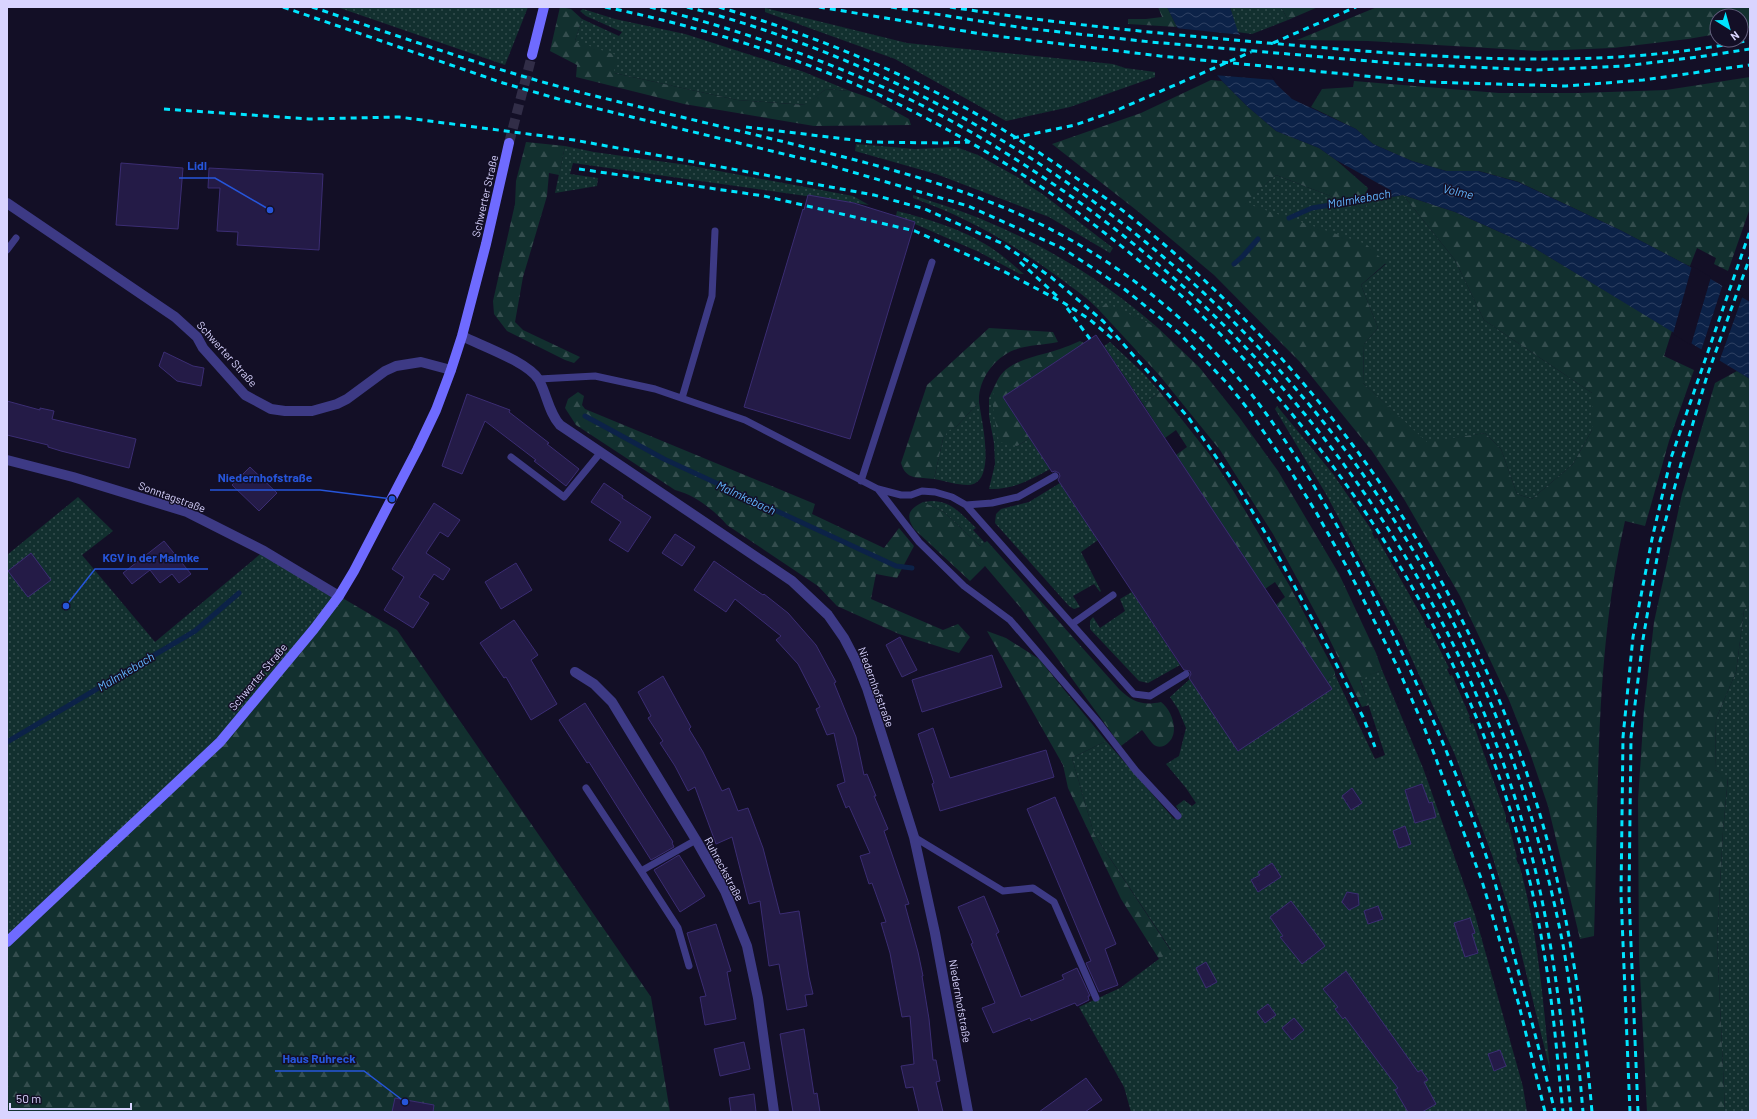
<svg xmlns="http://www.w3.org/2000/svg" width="1757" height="1119" viewBox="0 0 1757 1119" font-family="Barlow,sans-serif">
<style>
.green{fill:url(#green-dots)}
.forest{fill:url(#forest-firs)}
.water{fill:url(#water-waves)}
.pier{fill:#130f26}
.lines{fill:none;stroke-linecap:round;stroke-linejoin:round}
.stream{stroke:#0c2248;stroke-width:5}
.building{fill:#241b47;stroke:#3b2d73}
.secondary-tunnel{stroke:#312d47;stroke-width:10;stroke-dasharray:10 5;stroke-linecap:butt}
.lane{stroke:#3d3a85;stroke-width:7}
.street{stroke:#3d3a85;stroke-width:10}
.secondary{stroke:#6f6bff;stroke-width:10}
.rail{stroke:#00e5ff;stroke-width:3;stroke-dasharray:6 5;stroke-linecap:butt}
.labels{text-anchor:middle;stroke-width:3;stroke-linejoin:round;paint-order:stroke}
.street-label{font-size:11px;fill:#d9d4ff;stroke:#130f26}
.water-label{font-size:12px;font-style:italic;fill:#62b6ff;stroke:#130f26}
.leader{fill:none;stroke:#2655da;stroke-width:1.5}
.callout-dot{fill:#2655da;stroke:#130f26;stroke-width:1.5}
.callout-label{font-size:12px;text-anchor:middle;font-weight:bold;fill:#2655da;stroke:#130f26;stroke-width:3;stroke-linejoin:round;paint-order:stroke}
</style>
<defs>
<pattern id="green-dots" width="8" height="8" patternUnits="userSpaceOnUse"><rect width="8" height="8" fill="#12302f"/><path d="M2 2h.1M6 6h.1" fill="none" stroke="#344d4e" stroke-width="1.8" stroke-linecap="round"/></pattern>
<pattern id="forest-firs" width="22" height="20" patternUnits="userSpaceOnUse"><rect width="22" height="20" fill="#12302f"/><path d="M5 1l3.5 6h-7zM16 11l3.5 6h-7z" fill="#344d4e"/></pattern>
<pattern id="water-waves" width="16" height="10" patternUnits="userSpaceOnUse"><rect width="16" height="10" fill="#0c2248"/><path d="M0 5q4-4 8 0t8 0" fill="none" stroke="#2f4163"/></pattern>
</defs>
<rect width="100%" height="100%" fill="#130f26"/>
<!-- green -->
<path class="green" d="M337,7h191l-23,58z
M1230,7h51l7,13 -36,14 -15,-2z
M765,8l142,35 206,21 12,4 30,4v5l-85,30 -64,14 -111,-62 -130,-47z
M583,9l32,10 70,15 119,38 46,19 -24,-2 -20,16 -69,-5 -123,-27 -39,-32 7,-22 37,17 3,-4 -36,-16 -6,-5z
M856,144l59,5 41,-2 22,8 46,26 -1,1 18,11 72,55 -3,5 -61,-36 -113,-43 -81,-23z
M565,146l29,6 93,13 166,31 16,9 -296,-42 -3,11 28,4 -1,8 -42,7z
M1276,175l88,34 5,-8 34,-6 52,65 29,60 108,73v37l-19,34 -41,35 -15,-5 -16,-45 -16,-16 -58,10 -64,-60 1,-39 14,-16 -17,-43 25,-21 -142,-61z
M913,195c25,9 51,16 75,27 62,26 119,61 170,106l-52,-24 -7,6c-11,-12 -25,-21 -38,-31 -46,-34 -94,-62 -148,-81z
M897,211c28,7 64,18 88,33 14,8 26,19 39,30h-4l-41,-22 -64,-28v-2l-19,-6z
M1110,342l33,31 17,19 -17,12 -39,-58z
M996,383l-3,16 24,47 13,-8 20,31c-20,11 -38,21 -61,20l6,-25 -1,-21 -5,-27v-18z
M979,402c2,17 19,82 -11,83 -11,0 -23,-4 -34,-6l9,-40 5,-9 8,-3z
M1277,406l56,68 40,58 -1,1 3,6 2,-1 48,84h-1l3,6h2l20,40 -2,1 3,7 2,-1 18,42h-1l2,7 2,-1 33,93v7l2,-1 9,35 -1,1 2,6h1c19,67 24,137 31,206l-32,-130 -26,-85 -37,-100 -53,-118 -76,-143 -51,-85z
M1060,483l38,57 -17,12 20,39 -1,1 -6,-8 -21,12 7,11 -6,2 -5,-3 -74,-83 1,-9 5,-5 28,-7z
M78,497l35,34 -31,24 73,87 109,-91 75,45 -119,146 -213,200v-387z
M932,501c20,0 30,14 44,27l-3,2 12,13 -5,3 -36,-34 -21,-10z
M1132,592l48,73 -32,18 -9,-2 -49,-52v-8l3,-4 7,11 25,-17 -5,-12z
M1750,605v507h-25l-8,-172 6,-109 5,-53 -13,-8 1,-51 20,-47 8,-62z
M1382,670l41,98 52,147 48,172 4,25h-396l-7,-25 -45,-80 41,-19 51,-38 -77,-116 -22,-76 34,-17 68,78 7,-5 -5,-8 8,-6 8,6 4,-3 -10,-15 -20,-24 13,-8 7,-28 -8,-19 -8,-12 20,-18 48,72 93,-62 -5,-8 9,-6 40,84 10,-4 -25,-76z"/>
<!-- forest -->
<path class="forest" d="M560,7l11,2 11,10 -7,22 41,14 -2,18 123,27 68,5 21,-16 24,2 23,8 36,20 2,6 -97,1 -130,-22 -108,-27 1,-12 -27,-14z
M1158,7h9l10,20 -49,-3v-5h18l16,-2z
M1281,7h37l-30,13z
M1377,7h373v21l-9,1v-13h-24v18l-29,5 -75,9 -76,3 -169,-10 -71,-1z
M1750,77v131l-22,63 -14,-7 2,-6 -19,-10 -7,18 -5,-2 -65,-34 -101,-48 -40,-11h-33l-34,-10 -39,-17 -17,-15 -45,-22 11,-18 31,-2 1,-6 145,12h81l86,-3z
M1211,80l11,1 26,26 28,24 43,17 17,12 32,28 -4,10 5,3 -5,8 -88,-34 -31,28 121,41 20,19 -25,22 17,43 -14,16 -1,39 64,59 58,-9 16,16 16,45 15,5 41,-35 19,-34v-37l-108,-73 -29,-60 -52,-65 52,17 76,34 141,85 -8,25 30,14 -25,71 -24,85 -20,-5c-31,135 -26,277 -31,415l-14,3 -32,-133 -18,-53 -21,-53 -49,-104 -56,-97 -32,-48 -72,-89 -86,-87 -74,-62 -88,-69 89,-31z
M526,142l39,4 -6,29 -10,-2 -2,23 -24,81 -8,45 8,8 57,27 -6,6 -9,-3 -58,-29 -13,-17 -1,-13 22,-97 1,-23z
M1106,303l52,25 41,39 40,50 39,54 61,103 37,79 6,17 -22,10 9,25 -7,2 -35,-73 -54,-100 -53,-84 -60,-74 -61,-66z
M989,328l64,4 5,10c-14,3 -31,3 -44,8 -20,8 -36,30 -35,52l-23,25 -8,4 -5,8 -9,40c-15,-2 -28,2 -33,-16l26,-78z
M1080,341l4,2 -81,54 27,41 -13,8 -18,-4c-2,-14 -7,-30 -6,-44 2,-38 38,-39 67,-49 6,-2 13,-5 20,-8z
M1737,371l13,8v226l-6,5 -8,62 -20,47 -1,51 13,7 -5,54 -6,109 8,172h-78l-8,-157 -1,-155 6,-90 10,-88 28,-128 33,-111z
M578,392l6,4 -2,9 3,4 230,95 -3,10 72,34 15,-20 15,18 -17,32 -21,-4 -5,25 72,31 15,-6 12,13 -11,16 -60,-19 -62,-28 -19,-20 -91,-61c-13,-15 -32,-30 -52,-35l-99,-65 -11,-17 3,-9z
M1160,392l50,63 24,37 58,98 43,82v3l-9,6 -50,-76 9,-8 -10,-15 -10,7 -89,-134 11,-8 -11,-17 -11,8 -22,-34z
M923,502l21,10 36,34 7,-5 132,148c14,13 23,17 42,13 11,8 19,31 7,41 -3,3 -8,5 -12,3 -5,-2 -10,-12 -14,-16l-21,16 -101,-139 -35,-41 -15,15 -56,-52c-9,-14 -5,-20 9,-27z
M339,596l58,34 254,367 19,115h-663v-170l213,-200z
M987,631l19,7 33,21 67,82 -34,17 22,76 77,117 -12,8 -38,-60 -53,-111 -5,-23z"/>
<!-- water -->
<path class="water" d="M1167,7h63l8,25 39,53 15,14 64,30 17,15 39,17 34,10h32l40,11 102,48 65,34 65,38v77l-219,-133 -76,-34 -52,-17 -34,6 -5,-3 28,-7 -56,-31 -17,-12 -43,-17 -28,-24 -26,-26 -45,-54z"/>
<!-- pier -->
<path class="pier" d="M1175,28l67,7 33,45 -61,-5z
M1692,266l19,11 -20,68 -18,-11z
M1723,284l20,11 -24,67 -18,-11z"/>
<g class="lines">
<!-- stream -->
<path class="stream" d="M1289,218l23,-10 61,-10
M1234,264l9,-8 15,-17
M585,416l79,43 232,107 16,2
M7,742l188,-111 44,-38"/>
</g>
<!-- building -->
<path class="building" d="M121,163l62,5 -5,61 -62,-4z
M209,168l114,6 -4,76 -82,-5 1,-13 -21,-1 3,-43h-12z
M808,195l46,8 61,19 -65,217 -106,-32 59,-198 1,1z
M1096,335l236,354 -94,62 -49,-73 2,-4 -1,-3 -6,-1 -126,-190 2,-4 -1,-3 -4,-2 -3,1 -49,-75z
M164,352l29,14 11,2 -3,18 -24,-5 -18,-15z
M467,394l43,16 -1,2 40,31 -2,1 32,25 -13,17 -32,-25 2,-1 -51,-39 -23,53 -20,-8z
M7,401l33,9v-2l14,3 -2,8 84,20 -7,29 -68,-17 -13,-4v-2l-41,-10z
M250,467l27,26 -18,18 -27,-26z
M604,483l19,13 -1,2 29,19 -23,35 -19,-12 12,-18 -30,-20z
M434,503l26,17 -12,17 -8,-5 -14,21 24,16 -7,11 -9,-6 -15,23 10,6 -16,25 -29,-18 20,-33 -12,-8z
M675,534l20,13 -13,19 -20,-13z
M164,541l27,33 -12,9 -7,-9 -12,9 -10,-13 -18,14 -9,-11z
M31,553l20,27 -23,17 -20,-26z
M714,561l49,34 1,-1 24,19 28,32 20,37 -2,1 22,54 8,38 3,-1 9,22h-2l14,33 -4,2 25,73 -4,1 13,47 5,24h-1l7,43 4,41h3l4,21 -4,1 7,30h-24l-6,-25 -7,1 -5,-22 13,-2 -4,-48 -8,1 -12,-64 -9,-30 5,-1 -14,-39 -3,1 -9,-28 10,-3 -21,-47 -3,2 -9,-23 8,-3 -11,-49 -7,2 -11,-26 4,-2 -22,-43 -22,-24 5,-4 -46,-37 -9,13 -32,-22z
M516,563l16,27 -31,19 -16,-27z
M514,620l24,35 -7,5 26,44 -26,16 -25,-43 -2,1 -24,-35z
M900,637l17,33 -15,7 -16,-32z
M992,655l10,32 -80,25 -10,-32z
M663,676l28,51 -2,2 14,23 19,39 7,-3 9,23 10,-3 15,40 17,66 19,-3 10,66 4,17 -8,1 2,11 -20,4 -8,-46 -10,2 -9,-65 -11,3 -17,-67 -16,7 -21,-57 -7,4 -13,-25 -15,-23 3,-2 -15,-23 3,-2 -13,-24z
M585,703l88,139 -1,1 2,4 -23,13 -62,-98 -2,1 -28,-43z
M933,728l17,50 96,-28 8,27 -114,34 -8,-27 2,-1 -16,-49z
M1422,784l7,19 3,-1 4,15 -21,6 -10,-33z
M1352,788l10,15 -11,7 -9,-14z
M1055,797l61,147 -11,5 13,36 -19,7 -13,-29 5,-2 -64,-152z
M1405,826l6,18 -12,4 -6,-17z
M679,855l26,41 -25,16 -26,-42z
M1272,863l9,14 -23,15 -7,-12 9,-5 -2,-3z
M1347,892l11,2 1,11 -10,5 -7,-8z
M984,896l15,36 -3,2 25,63 43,-18 -2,-4 15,-7 13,28h-2l1,4 -12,6 -2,-3 -44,18 -1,-3 -37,15 -11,-25 13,-5 -24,-59 2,-1 -15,-36z
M1291,901l34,45 -23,18 -22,-27 3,-1 -13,-19z
M1378,906l5,13 -15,5 -4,-13z
M1470,918l5,15 -3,1 6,19 -13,4 -11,-34z
M716,924l15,47 -4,1 9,47 -31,6 -5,-28 6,-1 -19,-63z
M1206,962l11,20 -11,6 -10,-20z
M1346,971l72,101 3,-2 7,10 -4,2 12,22 -14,8h-14l-13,-22 3,-2 -53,-71 -2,2 -8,-10 3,-2 -15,-18z
M1268,1004l8,11 -11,8 -8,-11z
M1294,1018l10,12 -12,10 -10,-12z
M804,1029l10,65 3,-1 3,19h-27l-13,-78z
M744,1042l6,27 -30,7 -6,-27z
M1500,1050l6,16 -12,5 -6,-17z
M1086,1078l16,22 -17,12h-46z
M754,1094l2,18h-25l-2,-14z
M395,1098l39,7 -1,7h-41z"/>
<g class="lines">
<!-- secondary-tunnel -->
<path class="secondary-tunnel" d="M509,143l23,-88"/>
<!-- lane -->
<path class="lane" d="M7,250l9,-12
M539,379l56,-3 60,13 90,31 133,69 23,6h10l11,-4 13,1 17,5 14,8 26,-2 26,-6 37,-21
M682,398l30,-102 3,-65
M511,457l53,40 37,-45
M861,481l71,-219
M878,489l41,53 45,44 46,34 88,102 38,49 42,45
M966,505l168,189 16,2 36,-22
M1072,624l41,-29
M586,788l55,83
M914,837l89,54 30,-3 21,14 42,96
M689,966l-11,-38 -37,-57 55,-31"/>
<!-- street -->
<path class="street" d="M7,203l168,114 22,20 6,11 42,47 26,14 14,2h27l25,-7 10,-5 38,-28 11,-5 25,-4 30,8
M462,336c20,10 66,26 77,44 8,15 10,33 21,45l232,156 36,34 16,23 12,23 11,27 47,149 21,96 33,179
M7,460l66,17 114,35 77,39 75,45
M575,672l19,12 18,18 84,138 29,51 22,55 11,52 16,114"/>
<!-- secondary -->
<path class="secondary" d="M532,55l12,-48
M7,942l213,-200 94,-113 25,-33 15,-25 63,-121 19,-40 15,-40 11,-34 24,-92 23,-101"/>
<!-- rail -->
<path class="rail" d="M283,7l220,76 59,17 263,64 143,42 94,42 61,40 56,45 47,49 22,27 40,58 28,45 32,57 49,97 27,61 58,154 37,124 26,107
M312,7c92,31 184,64 279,88 85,21 172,41 257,63 68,18 135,37 198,69 80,39 156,103 210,173 50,66 90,139 126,212 43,85 80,171 110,261 7,23 13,47 19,71 15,56 30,112 44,168
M605,7c106,22 211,55 307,104 83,42 160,93 231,153 16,13 33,26 48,41 146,141 261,316 321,511 13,43 24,87 31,131 10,54 14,110 20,165
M650,7c91,23 179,54 263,94 55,27 109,61 159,96 211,150 373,369 448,617 30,97 41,197 51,298
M687,7c377,98 695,385 826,754 21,59 38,122 50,184 10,55 15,111 20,167
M719,7c70,21 139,47 204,79 52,25 102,56 149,89 18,13 38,25 55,39 192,151 340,360 411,594 30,99 45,201 54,304
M819,7l169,28 172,21 267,26 139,4 77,-6 107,-15
M891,7l133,21 127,14 252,22 134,6 87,-4 74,-9 52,-8
M950,7c114,18 227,28 341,38 152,13 309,26 459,-5
M1273,43l83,-36
M164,109l145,10 90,-2 175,23 300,55 51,14 76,34 50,34 52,44 85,96 52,74 29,48 60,111 34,67 12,30
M746,127l124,15 71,1 28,-1
M1013,138l62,-13 40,-14 136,-59
M579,169l185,27 151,35 88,40 61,32 25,16 25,21
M1020,262l37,34
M1067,308l23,31
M1630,1112l-9,-217 2,-158 10,-100 19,-98 19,-81 79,-227
M1638,1112l-9,-216 2,-159 12,-98 17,-98 22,-81 25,-84 43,-119"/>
</g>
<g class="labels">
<!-- street labels -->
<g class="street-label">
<text transform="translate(485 196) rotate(-77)" y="4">Schwerter Straße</text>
<text transform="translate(227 354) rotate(48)" y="4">Schwerter Straße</text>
<text transform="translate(172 497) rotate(20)" y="4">Sonntagstraße</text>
<text transform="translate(258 677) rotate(-50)" y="4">Schwerter Straße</text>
<text transform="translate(876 687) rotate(70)" y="4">Niedernhofstraße</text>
<text transform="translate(724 869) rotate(62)" y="4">Ruhreckstraße</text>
<text transform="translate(960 1001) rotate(80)" y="4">Niedernhofstraße</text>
</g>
<!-- water labels -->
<g class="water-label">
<text transform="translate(1458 192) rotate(13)" y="4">Volme</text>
<text transform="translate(1359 199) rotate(-10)" y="4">Malmkebach</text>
<text transform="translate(746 498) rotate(25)" y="4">Malmkebach</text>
<text transform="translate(126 672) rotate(-31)" y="4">Malmkebach</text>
</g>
</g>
<!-- callouts -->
<path class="leader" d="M270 210L215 178H179M392 499L320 490H210M66 606L95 569H208M405 1102L364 1071H275"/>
<g class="callout-dot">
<circle cx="270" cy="210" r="4"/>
<circle cx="392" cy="499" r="4"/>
<circle cx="66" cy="606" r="4"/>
<circle cx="405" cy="1102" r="4"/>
</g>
<g class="callout-label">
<text x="197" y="170">Lidl</text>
<text x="265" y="482">Niedernhofstraße</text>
<text x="151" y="562">KGV in der Malmke</text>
<text x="319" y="1063">Haus Ruhreck</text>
</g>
<!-- border -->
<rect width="1757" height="1119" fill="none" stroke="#d9d4ff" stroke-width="16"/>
<!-- north arrow -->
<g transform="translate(1729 28) rotate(143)"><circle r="19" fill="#130f26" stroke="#625e7d"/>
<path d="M0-3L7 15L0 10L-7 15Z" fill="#00e5ff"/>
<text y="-6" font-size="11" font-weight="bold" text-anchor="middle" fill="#d9d4ff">N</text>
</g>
<!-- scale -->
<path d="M10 1103v6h121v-6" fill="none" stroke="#d9d4ff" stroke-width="2"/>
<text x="16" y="1103" font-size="12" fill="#d9d4ff" stroke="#130f26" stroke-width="3" paint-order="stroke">50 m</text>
</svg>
